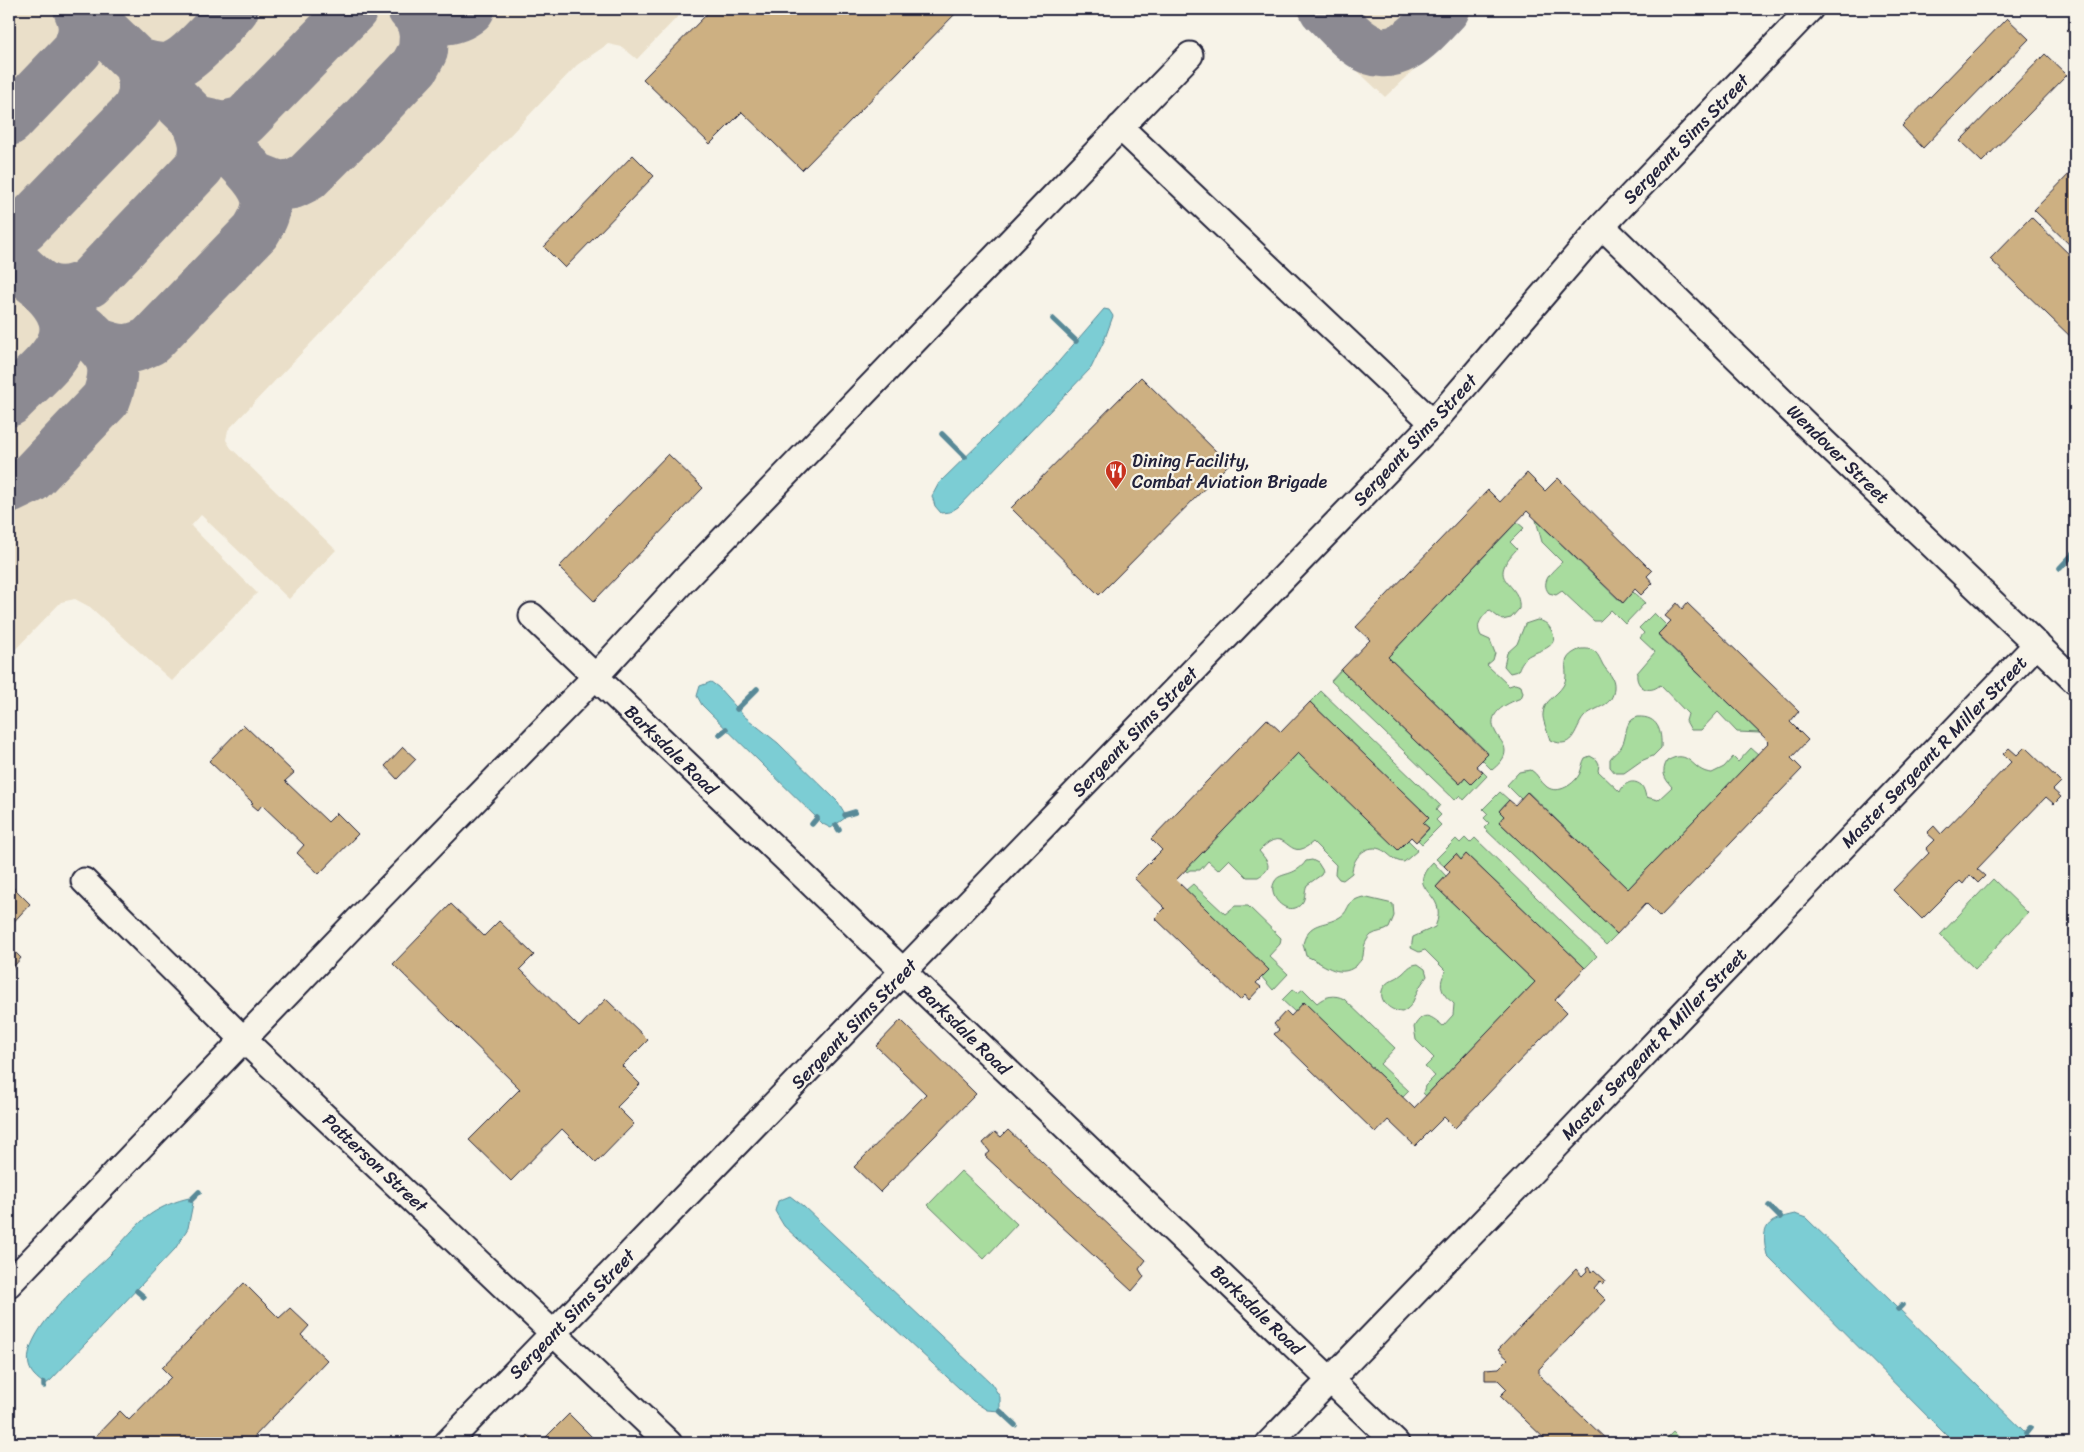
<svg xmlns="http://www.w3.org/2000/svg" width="2084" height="1452" viewBox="0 0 2084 1452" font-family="Sriracha,sans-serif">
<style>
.built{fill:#eadfc9}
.green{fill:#a8dc9e;stroke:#657f6c}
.water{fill:#7ccdd4;stroke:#588997}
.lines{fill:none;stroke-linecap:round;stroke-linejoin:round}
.stream{stroke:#588997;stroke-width:5.5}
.taxiway{stroke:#8c8a92;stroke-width:50}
.building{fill:#cdb082;stroke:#22223b}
.minor-casing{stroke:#22223b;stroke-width:29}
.minor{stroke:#f7f3e8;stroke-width:25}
.labels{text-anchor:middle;stroke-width:4.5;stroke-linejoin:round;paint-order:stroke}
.street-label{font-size:18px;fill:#22223b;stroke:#f7f3e8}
.poi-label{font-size:18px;fill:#22223b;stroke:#f7f3e8;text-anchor:start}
</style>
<rect width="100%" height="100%" fill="#f7f3e8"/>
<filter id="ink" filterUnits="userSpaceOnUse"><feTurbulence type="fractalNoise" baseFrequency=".02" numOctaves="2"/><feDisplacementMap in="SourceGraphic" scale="10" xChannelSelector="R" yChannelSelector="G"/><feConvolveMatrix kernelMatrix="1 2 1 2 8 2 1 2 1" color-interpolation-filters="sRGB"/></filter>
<g filter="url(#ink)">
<!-- built -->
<path class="built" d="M9,9h676l-48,50 -15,-12 -14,-3 -31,21 -349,365 -2,10 5,8 105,102 -47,49 -88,-84 -10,11 66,67 -85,88 -82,-74 -15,-8 -14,3 -52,54z
M1292,9h185l-92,88z"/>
<!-- green -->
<path class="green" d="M1536,520l86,83 11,-11 12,11 -20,21 -14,-14 -11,11h-6l-32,-30 -6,4 -7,-2c-10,-12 5,-23 13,-31l-20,-20z
M1517,522l7,6 -14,14 7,7c-34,35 5,31 2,60l-8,9 -9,2 -13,-10c-8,9 -14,14 -8,26l9,4 5,13 -2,7 -6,5 22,21 6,-2 6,2 2,7 -2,5c-16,6 -36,16 -25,35 3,6 9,11 9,18 0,8 -7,14 -13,19l-10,-10 6,-7 -100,-96z
M1654,613l12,12 -8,10 102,98 -23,-1 -19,-20 -17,18h-10l-5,-9 2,-7 -28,-29c-11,10 -25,2 -23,-12l18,-21 -15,-14 4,-5 -5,-5z
M1537,620c6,1 10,3 13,8 14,21 -15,22 -23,29 -5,4 -7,9 -9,14l-8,2 -6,-7 3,-13 10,-9 8,-20z
M1581,649c15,-1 16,4 22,16 5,8 12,12 11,23 -1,19 -17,18 -28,27 -12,10 -10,37 -36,25 -2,-7 -8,-21 -7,-26 1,-14 13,-17 20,-28 9,-15 -8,-27 18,-37z
M1341,670l119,114 5,-6 6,6 12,-12 4,4 -23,24 -4,-5 -5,5 -124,-119z
M1321,691l119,114 -4,5 5,5 -5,5 5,5 -19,19 -4,-4 11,-11 -6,-6 6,-6 -119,-115z
M1638,717c20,-1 24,14 23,31l-8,8 -12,5 -17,12h-9l-5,-6v-8c3,-5 8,-7 11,-12 8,-12 1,-25 17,-30z
M1751,748l7,6 -130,135 -100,-97 -7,7 -14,-14 12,-13 12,-2c7,4 9,12 16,17 11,8 28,-3 33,-14 2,-5 2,-10 5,-15l5,-2 7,4 2,4 -1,7 22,21c3,-8 12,-14 21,-7 3,3 4,8 5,12l12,3 14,-13c-8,-9 -11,-15 -5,-26 24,-14 24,11 45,12l12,-6 9,-10 5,5z
M1298,753l100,96 10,-9 10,10 -14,12c-11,0 -14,-9 -24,-13 -15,-5 -28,10 -28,24l-9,7 -4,-1 -4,-5 1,-9 -23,-23c-28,25 -24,-23 -54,9 9,11 15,17 -1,26h-11l-18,-18 -11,11 -10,-9 -8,9h-10l-3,2 -2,-2z
M1500,792l9,8 -10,11 5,5 -5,6 118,112 -11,11 -122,-117 5,-5 -5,-5 4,-4 -5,-5z
M1465,838l5,5 5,-5 122,118 -12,12 -119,-114 -5,6 -6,-5 -11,11 -8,-7 20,-20 4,4z
M1312,860l6,3 5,8 -2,4 -14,10c-3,6 -1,13 -5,18 -12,16 -37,-6 -27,-22 5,-9 20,-4 31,-20z
M1433,862l13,14 -10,11 99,95 -109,114 -3,-3 2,-7 10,-10 -10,-9 9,-9 -18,-18 -2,-13c10,-18 18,-10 29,-1l10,-11 1,-11c-3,-4 -6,-4 -9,-9 -6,-8 -4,-17 1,-24l-21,-21 -6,2 -8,-4 2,-11 22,-10c16,-37 -33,-34 -2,-65z
M1993,879l35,34 -53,56 -35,-34z
M1193,884l32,30 10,-8h13l33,32 -1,6 -11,12 19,18 -15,16 -87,-100z
M1363,897l30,7 1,12 -5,12c-5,4 -12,3 -18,7 -7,7 -7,12 -8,21 -1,4 -5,7 -7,10 -18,14 -34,-4 -50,-10l-3,-12c6,-24 21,-17 37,-27 11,-7 4,-15 23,-20z
M1418,964l7,5 2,7c-3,5 -7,9 -9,14 -5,10 -5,17 -16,22 -13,-1 -27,-14 -17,-27 4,-5 12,-6 17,-11 6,-5 7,-9 16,-10z
M1293,989l5,4 5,-4 14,14c8,-7 18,-9 27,-4l51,49 -15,16 29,27 -6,6 -99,-94 -9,9 -13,-12z
M961,1171l56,53 -33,35 -56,-54z
M1673,1432l11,11h-22z"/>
<!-- water -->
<path class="water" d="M1104,309l5,1 4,6 -9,25 -13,27 -133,139 -8,5 -9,1 -6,-7 -3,-10 7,-13 96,-94z
M711,682l7,5 26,29 34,27 60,59 6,10 1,6 -14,10 -8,-4 -121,-119 -5,-9 3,-10z
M790,1196l13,10 188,177 9,14v14l-13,-1 -14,-9 -189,-175 -9,-15 3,-10z
M189,1198l4,5 -5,25 -13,21 -124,131 -5,4c-5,-2 -8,-5 -12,-9 -28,-32 56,-100 76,-120 13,-13 26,-31 41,-41 12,-8 25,-13 38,-16z
M1795,1214l11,4 220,215 7,10h-79l-187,-188c-7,-29 0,-35 28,-41z"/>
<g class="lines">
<!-- stream -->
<path class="stream" d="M1053,319l23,22
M942,434l23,23
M2060,568l15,-16
M737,709l20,-20
M720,734l6,-5
M845,815l10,-3
M812,824l5,-6
M836,825l3,5
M191,1200l8,-8
M1769,1206l11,11
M137,1291l7,6
M1898,1309l4,-4
M44,1386v-3
M1000,1411l15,14
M2026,1433l4,-5"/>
<!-- taxiway -->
<path class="taxiway" d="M82,9l114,111 27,6 21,-5 109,-112
M412,9c16,15 42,14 58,0
M1324,9c12,11 23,26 37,35 34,25 63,-13 84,-35
M9,121l68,-71c7,-17 8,-25 1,-41
M256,177l23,9 14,-2 14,-7 55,-55 53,-56 8,-15 1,-16 -2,-11 -6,-12
M9,231l15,-4 112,-116c10,-17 8,-29 2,-48 11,3 23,7 34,3 19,-6 48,-42 62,-57
M9,256c26,26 41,47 80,27l111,-117c7,-17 4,-29 -4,-46
M101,344c21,7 29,7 49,-3l106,-110c6,-10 12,-21 10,-33 -6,-26 -50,-59 -70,-78
M9,402c34,-36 84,-64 35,-112
M9,489l21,-10 76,-80c14,-37 4,-46 -23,-71"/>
</g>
<!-- building -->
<path class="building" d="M712,9h248l-158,161 -60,-58 -32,32 -67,-65z
M2007,18l22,21 -106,109 -21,-22z
M2075,22v16l-8,-8z
M2045,54l22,21 -85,87 -22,-21z
M633,155l21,21 -89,92 -21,-21z
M2075,168v82l-41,-40z
M2031,217l44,43v81l-85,-82z
M1141,377l88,87 -130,131 -88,-87z
M668,454l35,34 -109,113 -35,-34z
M1527,473l18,18 13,-13 94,93 -5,5 6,7 -12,12 -6,-6 -12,14 -96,-92 -139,146 100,97 -12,12 7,6 -12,12 -6,-6 -5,6 -119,-114 29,-30 -14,-13 132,-137 12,12z
M1677,603l5,6 5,-6 112,108 -9,11 18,18 -17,18 11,11 -142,148 -14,-14 -29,31 -118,-112 5,-6 -5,-5 10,-11 6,5 12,-13 101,97 141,-147 -111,-108 13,-13 -6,-5z
M1310,702l119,115 -6,6 6,5 -13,14 -5,-5 -13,13 -100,-97 -122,127 93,90 -13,13 5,4 -12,13 -4,-5 -5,5 -85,-82 10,-10 -31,-30 28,-28 -11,-11 116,-120 14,13z
M244,725l50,48 -9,8 43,41 9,-9 21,21 -39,40 -22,-21 7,-8 -42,-40 -4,5 -7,-6 2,-1 -44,-42z
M403,747l13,12 -19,20 -12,-13z
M2025,747l36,35 -8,8 8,7 -7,7 -8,-7 -69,72 8,7 -7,7 -8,-8 -7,9 -3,-3 -38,38 -29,-29 36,-37 -3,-4 9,-9 -8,-7 7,-7 7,8 70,-72 -8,-8 6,-6 8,7z
M1456,854l5,6 5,-6 119,114 -30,32 12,12 -112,116 -11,-11 -29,29 -27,-26 -12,13 -102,-99 5,-4 -5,-6 12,-13 5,5 13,-14 110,106 121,-126 -99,-95 14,-15 -6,-6z
M9,883l21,21 -21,23z
M451,904l33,32 15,-15 35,34 -14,14 59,58 27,-28 42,41 -26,26 18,18 -23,23 17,17 -38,39 -34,-34 -51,52 -42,-41 51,-51 -127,-125z
M9,946l12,12 -12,14z
M901,1020l75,74 -96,98 -26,-25 72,-73 -50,-48z
M1008,1130l138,130 -7,9 5,8 -12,14 -147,-135 5,-4 -7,-9 12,-11 6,5z
M1588,1267l4,5 2,-2 11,10 -2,4 -3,-3 -6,7 12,12 -67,69v6l71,68h-61l-49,-47 7,-7 -9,-9h-13v-11l14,-1 9,-9 -10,-9 78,-81 6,7 5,-5 -1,-2z
M244,1283l35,35 11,-10 19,18 -8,9 26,25 -73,77 7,6h-172l31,-32 9,9 42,-43 -9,-9z
M569,1414l27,27 -3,2h-53z
M528,1435l9,8h-17z"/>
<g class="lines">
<!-- minor casing -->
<g class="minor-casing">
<path id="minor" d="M1120,127l313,296
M1602,226l222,216 251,239
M532,616l864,827
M84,881l159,158 426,404
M9,1284l349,-364 237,-243 89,-97 506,-525
M447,1443l986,-1020 169,-197 208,-217
M1269,1443l278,-287 490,-512"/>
</g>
<!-- minor -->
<use href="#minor" class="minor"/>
</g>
</g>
<!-- icons -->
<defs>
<g id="restaurant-pin" transform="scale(1.125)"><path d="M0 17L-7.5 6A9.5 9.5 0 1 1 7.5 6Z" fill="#c8321e" stroke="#f7f3e8"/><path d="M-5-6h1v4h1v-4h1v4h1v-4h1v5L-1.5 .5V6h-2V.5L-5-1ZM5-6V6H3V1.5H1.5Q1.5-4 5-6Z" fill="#fff"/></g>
</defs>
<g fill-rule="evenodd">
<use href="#restaurant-pin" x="1116" y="471"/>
</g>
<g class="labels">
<!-- street labels -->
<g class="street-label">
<text transform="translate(1686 139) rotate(-46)" y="6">Sergeant Sims Street</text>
<text transform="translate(1415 440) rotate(-47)" y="6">Sergeant Sims Street</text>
<text transform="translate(1838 454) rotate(44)" y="6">Wendover Street</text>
<text transform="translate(1135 732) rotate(-46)" y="6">Sergeant Sims Street</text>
<text transform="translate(671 750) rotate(44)" y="6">Barksdale Road</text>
<text transform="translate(1934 752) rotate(-46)" y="6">Master Sergeant R Miller Street</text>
<text transform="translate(854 1024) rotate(-46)" y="6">Sergeant Sims Street</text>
<text transform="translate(964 1030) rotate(44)" y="6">Barksdale Road</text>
<text transform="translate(1654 1044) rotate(-46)" y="6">Master Sergeant R Miller Street</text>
<text transform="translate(375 1163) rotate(43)" y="6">Patterson Street</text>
<text transform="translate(1257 1310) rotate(44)" y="6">Barksdale Road</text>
<text transform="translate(572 1314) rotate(-46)" y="6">Sergeant Sims Street</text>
</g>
<!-- poi labels -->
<g class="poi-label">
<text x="1132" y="467">Dining Facility,<tspan x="1132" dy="21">Combat Aviation Brigade</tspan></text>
</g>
</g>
<!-- margin -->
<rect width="2084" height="1452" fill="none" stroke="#f7f3e8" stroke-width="30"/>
<rect x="15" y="15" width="2054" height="1422" fill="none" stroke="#22223b" stroke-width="2" filter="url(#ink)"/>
</svg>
